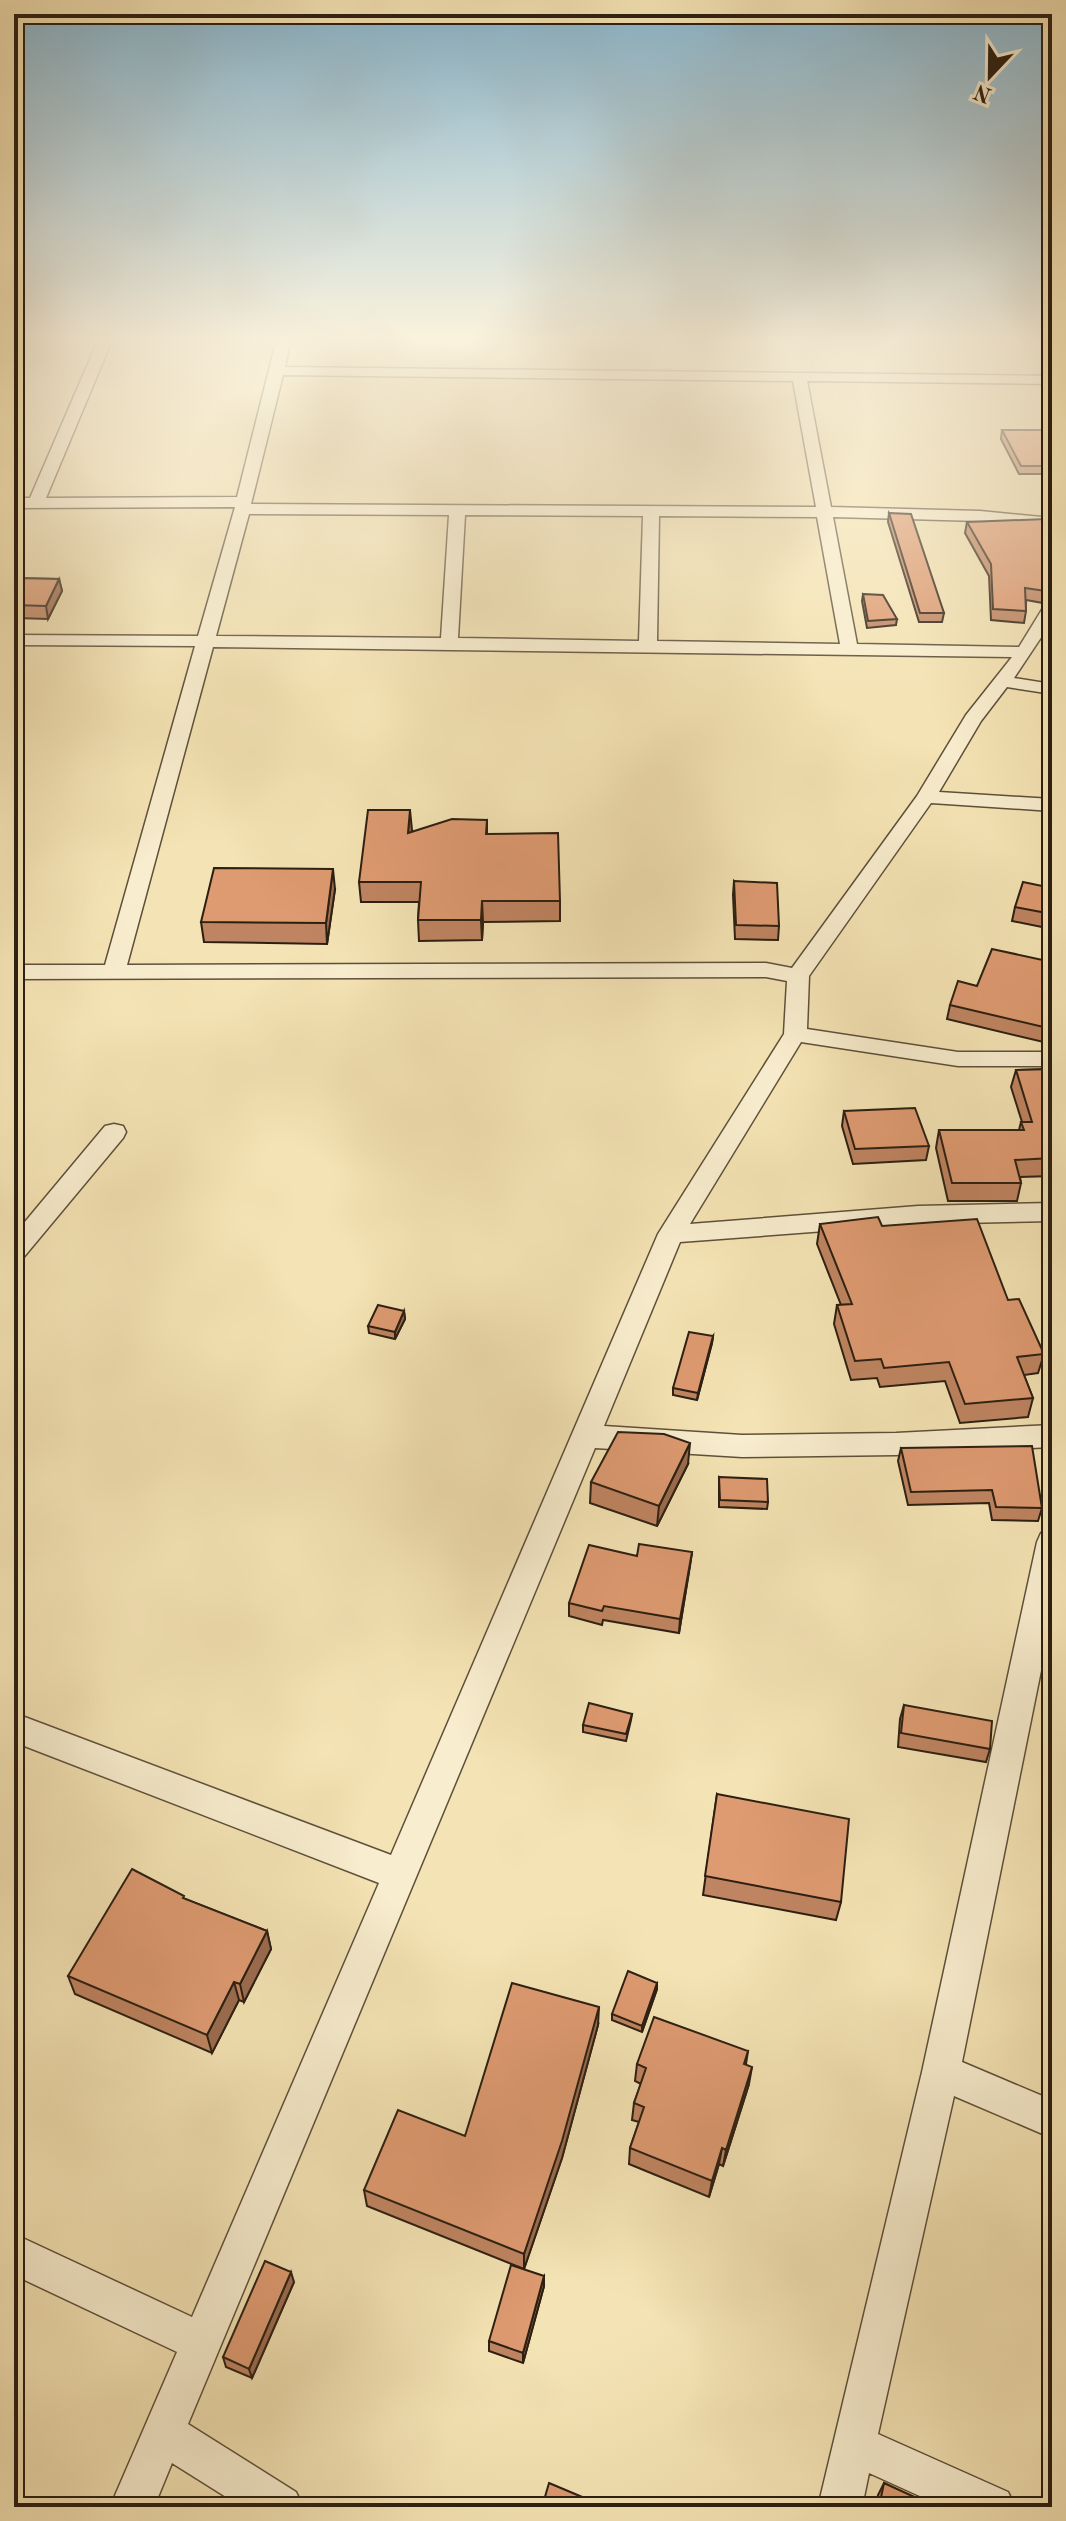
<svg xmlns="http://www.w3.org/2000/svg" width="1066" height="2521" viewBox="0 0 1066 2521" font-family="'Old Standard TT',serif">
	<rect width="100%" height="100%" fill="#f4e3b4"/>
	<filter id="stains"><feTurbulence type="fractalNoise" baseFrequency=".0025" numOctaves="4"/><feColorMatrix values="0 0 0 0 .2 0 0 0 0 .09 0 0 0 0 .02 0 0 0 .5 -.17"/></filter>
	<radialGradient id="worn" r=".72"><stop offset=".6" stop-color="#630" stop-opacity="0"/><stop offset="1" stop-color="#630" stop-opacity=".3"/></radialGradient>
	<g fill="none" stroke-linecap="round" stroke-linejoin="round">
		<defs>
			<path id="minor" d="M99,338h14l-67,160 191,-1 40,-159h14l-6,29 767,9v8l-245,-3 24,126 149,4 72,7v10l-72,-7 -147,-4 24,127 162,3 27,-44 6,-1v19l-38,57 38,6v10l-45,-7 -26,34 -42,71 113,7v12l-121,-8 -122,173 -2,53 151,23h94v14h-94l-157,-24 -111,182 228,-18 134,-3v18l-134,3 -238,18 -76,184 138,9 154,-2 156,-8v22l-156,8 -154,2 -147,-9 -407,976 108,68 7,15h-61l-70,-44 -18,44h-44l67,-155 -163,-77v-41l178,83 187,-434 -365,-141v-29l377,142 267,-621 126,-200 3,-53 -21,-4 -752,2v-14h91l90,-319 -181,-1v-10l184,1 37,-129 -221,1v-10h16zM283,375l510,6 23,126 -565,-3zM249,514l200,1 -8,123 -225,-2zM465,515l178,1 -4,125 -181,-3zM659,516l158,1 23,127 -183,-3zM213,647l799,10 -46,58 -49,81 -125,172 -26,-5 -639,2z
				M114,1124l9,2 3,6 -3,6 -100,120 -9,3v-26l91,-109z
				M1052,1530v86l-90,446 90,38v38l-98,-42 -76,338 130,58 7,15h-71l-75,-34 -7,34h-44l104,-435 115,-530 4,-9z"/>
		</defs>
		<use href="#minor" stroke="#5e503a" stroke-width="3"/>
		<use href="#minor" fill="#f8edce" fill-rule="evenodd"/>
	</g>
	<path fill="#bf8461" stroke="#2c1f12" stroke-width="2" d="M1002,430h50v76l-10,-32h-23l-18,-35z
		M889,513l55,100 -2,9h-23l-31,-100z
		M967,522l85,5v37h-1l-1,16 -7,23 -17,-3v11l-2,12 -33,-3 -2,-44 -24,-43z
		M14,578l45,1 3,12 -14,28 -32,-1 -2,-5z
		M863,594l34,25 -1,6 -29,3 -5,-27z
		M487,820v14l73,67v20l-77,1 -1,18 -63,1 -1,-21 1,-18h-58l-2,-20 52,-50z
		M734,881l45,45 -1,14 -43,-1 -2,-44z
		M1052,888v41l-40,-8 3,-14z
		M335,889l-8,55 -123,-2 -3,-20z
		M1040,960l12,2v82l-105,-25 3,-14 27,-19z
		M1052,1069v107l-32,1 1,6 -4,18h-69l-12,-53 3,-18h80l2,-8h1l-11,-35 5,-17z
		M844,1111l85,35 -3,14 -73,4 -11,-38z
		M820,1224l62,2 126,74 36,54 -6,19 -14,2 9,23 -5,19 -68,6 -15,-42 -65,6 -3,-9 -26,2 -17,-56 3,-19h4l-24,-61z
		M404,1311l1,8 -10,20 -26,-6 -1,-7z
		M713,1336l-1,7 -15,57 -24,-5v-7z
		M901,1448l141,60 -4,13 -46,-1 -3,-17 -81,2 -10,-44z
		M688,1464l-31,62 -67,-23 1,-21z
		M719,1477l49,25 -1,7 -48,-2z
		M692,1552l-13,81 -76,-13 -1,5 -33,-9v-13l68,-47z
		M904,1705l86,44 -4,13 -88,-15 2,-28z
		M632,1714l-1,6 -5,21 -43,-9v-7z
		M717,1794l124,108 -5,18 -133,-25z
		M185,1899l82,32 4,18 -27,53 -5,-2 -27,53 -137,-59 -7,-18z
		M657,1983v6l-15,43 -30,-12v-6z
		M598,2025l-36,133 -38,111 -157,-63 -3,-16 101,-54z
		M748,2051l-2,13 3,20 -26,82 -4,-2 -10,33 -80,-33 1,-16 9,-26 -7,-2 2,-17 7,-19 -6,-3 2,-17z
		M544,2276v10l-21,77 -34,-12v-10z
		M294,2282l-42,96 -26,-11 -3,-10z
		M884,2483l47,24h-56l3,-12z"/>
	<path fill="#9b6c4f" stroke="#2c1f12" stroke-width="2" d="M1052,570l-2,10 -7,23 2,-12z
		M59,579l3,12 -14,28 -2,-13z
		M410,810l2,20 -3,23 -1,-20z
		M333,869l2,20 -8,55 -1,-21z
		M482,901l1,21 -1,18 -1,-20z
		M404,1311l1,8 -10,20v-7z
		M713,1336l-1,7 -15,57 1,-7z
		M690,1443l-2,21 -31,62 2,-20z
		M692,1552l-2,14 -11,67 1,-14z
		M267,1931l4,18 -27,53 -4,-18z
		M234,1982l5,18 -27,53 -5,-18z
		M657,1983v6l-15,43v-6z
		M599,2007l-1,18 -36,133 -38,111v-15z
		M752,2067l-3,17 -26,82 3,-16z
		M722,2148l-3,16 -10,33 3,-16z
		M291,2272l3,10 -42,96 -3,-9z
		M544,2276v10l-21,77v-10z"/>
	<path fill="#de9a71" stroke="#2c1f12" stroke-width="2" d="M1002,430h50v63l-9,-27h-22z
		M889,513l22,1 33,99h-24z
		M1047,519l5,8v25l-7,1 7,14v3l-7,21 -20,-3 1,23 -33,-2 -2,-45 -24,-42z
		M14,578l45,1 -13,27 -32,-1 2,-5h-2z
		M863,594l20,1 14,24 -29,2z
		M368,810h42l-2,23 44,-14 35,1 -1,14 72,-1 2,68h-78l-1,19h-63l3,-38h-62z
		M214,868l119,1 -7,54 -125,-1z
		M734,881l43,2 2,43 -43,-1z
		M1023,882l29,6v26l-37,-7z
		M992,949l60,13v67l-102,-24 8,-24 19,5z
		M1052,1069v89l-37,2 6,23h-69l-13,-53h85l-3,-8h11l-16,-52z
		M915,1108l14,38 -74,3 -11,-38z
		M878,1217l4,9 95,-7 31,81 11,-1 25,55 -27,3 16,41 -68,6 -16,-42 -65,6 -3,-9 -26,2 -18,-56 15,-1 -32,-80z
		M378,1305l26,6 -9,21 -27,-6z
		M689,1332l24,4 -15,57 -25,-5z
		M618,1432l46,2 26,9 -31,63 -68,-24z
		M1032,1446l10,62 -46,-1 -4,-17 -81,2 -10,-44z
		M719,1477l48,2 1,23 -48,-2z
		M639,1544l53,8 -12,67 -76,-13 -2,5 -33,-8 20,-58 48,11z
		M589,1703l43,11 -6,20 -43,-9z
		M904,1705l88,16 -2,28 -89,-16z
		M717,1794l132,25 -8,83 -136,-26z
		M132,1869l52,27 -1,2 84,33 -27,53 -6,-2 -27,53 -139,-59z
		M628,1971l29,12 -15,43 -30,-12z
		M512,1983l87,24 -37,134 -38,113 -160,-64 34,-80 67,26z
		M654,2017l94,34 -4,13 8,3 -26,83 -4,-2 -10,33 -82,-33 14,-41 -10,-4 12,-35 -9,-4z
		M265,2261l26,11 -42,97 -26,-12z
		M511,2265l33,11 -21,77 -34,-12z
		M549,2483l57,24h-64z
		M884,2483l48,22 -1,2h-52z"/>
	<linearGradient id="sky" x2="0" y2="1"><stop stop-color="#89b8d1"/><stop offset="0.49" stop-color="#faf2dd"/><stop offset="1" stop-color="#faf2dd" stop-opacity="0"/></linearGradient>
	<rect width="1066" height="691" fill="url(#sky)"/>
	<rect width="1066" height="2521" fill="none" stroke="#f4e3b4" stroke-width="48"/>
	<rect x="16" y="16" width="1034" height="2489" fill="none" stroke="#2c1f12" stroke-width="4"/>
	<rect x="24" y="24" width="1018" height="2473" fill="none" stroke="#2c1f12" stroke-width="2"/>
	<g transform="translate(990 76) rotate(202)" stroke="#f8edce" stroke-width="6" paint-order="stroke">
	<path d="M0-6L14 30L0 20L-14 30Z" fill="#2c1f12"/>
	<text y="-12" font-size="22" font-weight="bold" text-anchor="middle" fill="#2c1f12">N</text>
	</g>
	<rect width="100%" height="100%" filter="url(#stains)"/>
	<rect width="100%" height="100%" fill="url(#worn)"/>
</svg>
